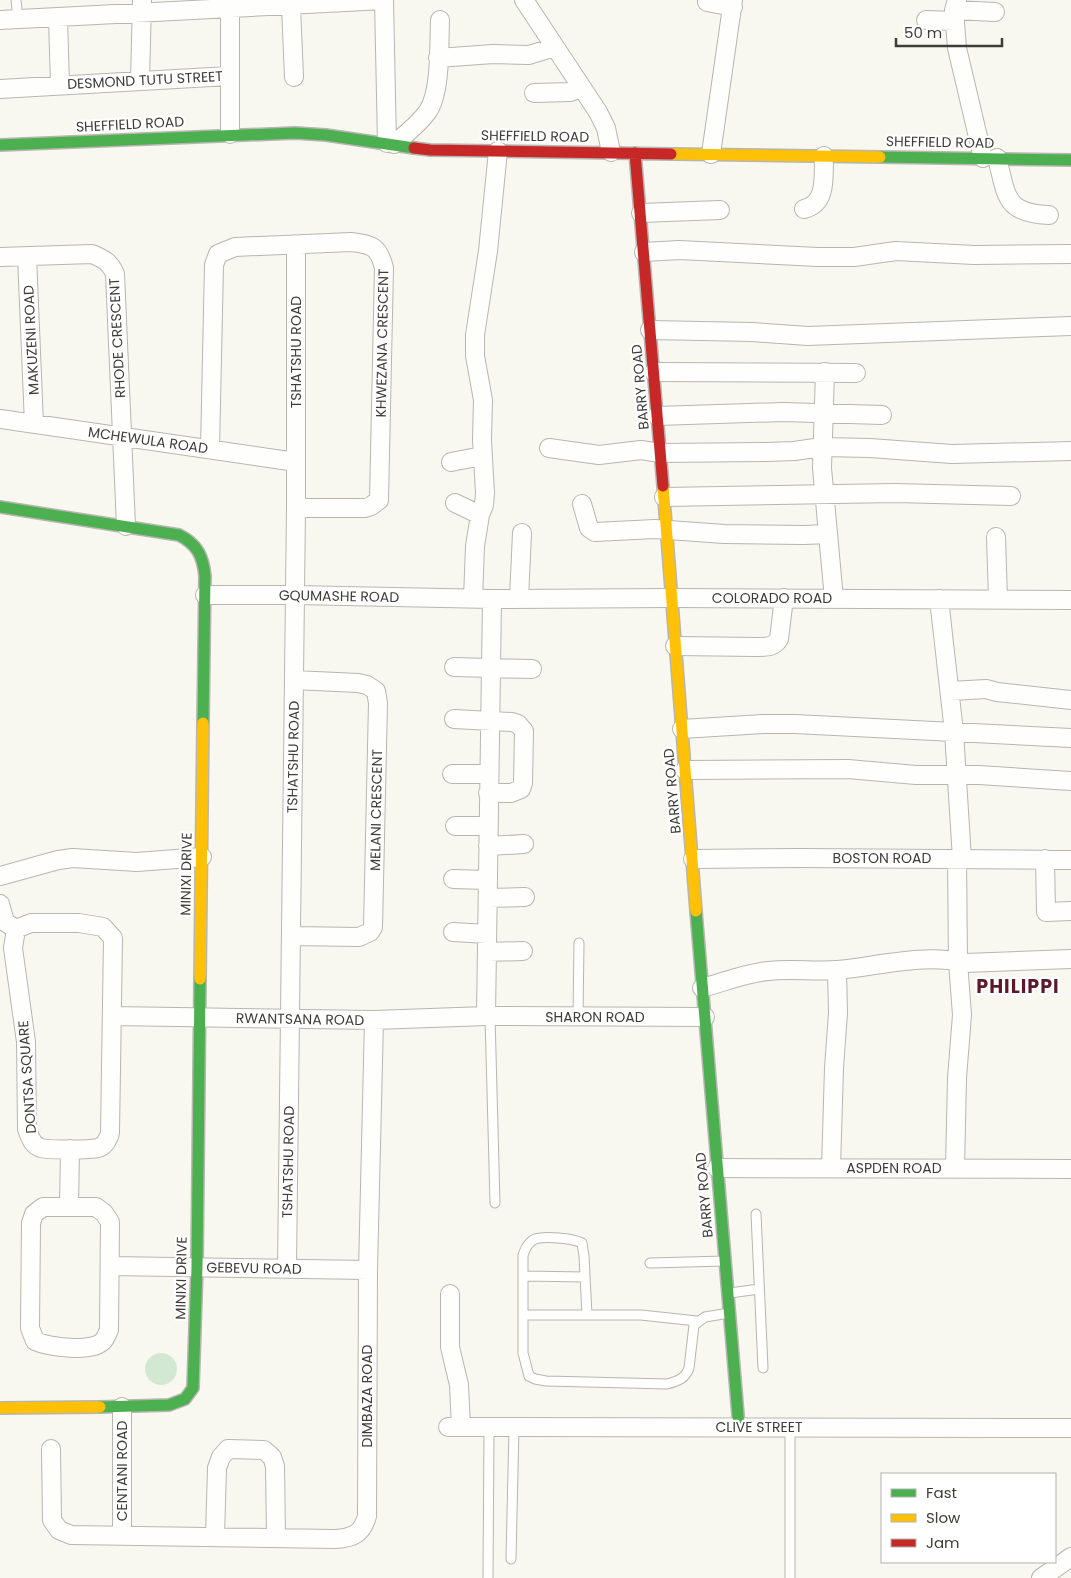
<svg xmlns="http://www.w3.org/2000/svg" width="1071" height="1578" viewBox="0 0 1071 1578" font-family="Poppins,sans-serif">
	<rect width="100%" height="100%" fill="#f8f7f0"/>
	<path fill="#d3e8d3" d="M145 1369a16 16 0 1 1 32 0a16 16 0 1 1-32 0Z"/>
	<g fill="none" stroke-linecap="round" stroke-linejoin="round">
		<defs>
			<path id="lane" d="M16,0l2,20
				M490,1016l5,187
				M578,1017l1,-74
				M756,1214l7,154
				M650,1263l75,-2
				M523,1276l62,1
				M730,1293l29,-4
				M523,1315h118l56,6
				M587,1315l-3,-59 -2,-13c-10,-5 -37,-7 -47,-4 -7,3 -10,10 -12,16v98l6,23 6,3 11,2 121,3c11,-3 18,-5 22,-16l5,-43 11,-8 24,-4
				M511,1559l3,-132
				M488,1578l1,-151
				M790,1578v-151"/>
			<path id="street" d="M384,0l3,143
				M524,0l74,112 8,16 5,24
				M707,0v2l26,5
				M957,0l-3,10 3,38 26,110
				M291,6l3,71
				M954,10l41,2
				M58,18l2,67
				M0,20l384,-20
				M926,20l29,1
				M438,58l55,-4 36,1 26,-8
				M140,81l2,-81
				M0,89l229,-13
				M534,93l36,-1 11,-4
				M230,134v-134
				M394,144c12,-10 25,-20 34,-33 13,-19 11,-67 12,-91
				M711,154l22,-154
				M997,158c10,38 7,55 52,57
				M804,209c24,-6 19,-33 20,-53
				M641,213l79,-3
				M644,252l35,-2 139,7h36l42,-6 78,4 97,-1
				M27,256l7,168
				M0,257l92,-3c12,5 18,8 23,20l11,252
				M650,330l102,2 56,4 263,-10
				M654,372l202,1
				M825,372l-3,96 12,131
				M657,416l126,-4 99,3
				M0,419l296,43
				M549,448l50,7 42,-5 19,3 106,-1 28,-1 28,-4 48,1 82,6 119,-3
				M210,449l4,-184 4,-11 17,-7 116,-5c21,2 28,5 33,26l-5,232 -8,6 -6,2h-69
				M451,462l31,-6
				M664,497l231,-4 116,3
				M455,503l25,12
				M582,504l7,24 6,4 60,-3 69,5 80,1 24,-1
				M996,537l2,62
				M205,595h90l197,4 179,-1 400,2
				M473,599l2,-53 5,-31 4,-10 1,-12 -3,-53 1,-40 -8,-44v-21l13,-84 10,-100
				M519,599l3,-66
				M939,599l15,133 8,127
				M675,646l83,1c9,0 16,0 21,-8l5,-41
				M454,667l78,2
				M951,691l35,-2 11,3 74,8
				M454,719l58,3 6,2 6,7 -1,52 -2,6 -10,4h-23
				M682,729l81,-5h32l276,14
				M685,770l163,-1 68,6h63l92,6
				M452,774h37
				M455,826h33
				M488,846l36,-2
				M693,859l108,-1 270,2
				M1045,859l1,53 25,-1
				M0,876l58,-16 15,-2 64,4 65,-5
				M453,879l35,1
				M488,898l37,-1
				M0,904l5,18 11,7
				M31,923h48l24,4 10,11 -3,195c-2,7 -5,13 -12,15 -8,2 -50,2 -57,0 -9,-3 -11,-11 -14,-19l-1,-87 -13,-94 3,-19z
				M453,932l34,2
				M291,936l68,1 11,-5 3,-5 5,-224 -2,-12 -9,-6 -9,-2 -64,-3
				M487,952l36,-1
				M702,988c22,-6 44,-15 66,-17 23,-3 46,1 69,-1 42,-4 86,-17 128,-7l106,-4
				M113,1016l261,4 112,-4 219,1
				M486,1016l6,-417
				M717,1168l354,1
				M831,1168l3,-100 4,-55 -1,-43
				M955,1168l2,-90 5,-63 -4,-53 -1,-104
				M43,1207h53l8,6 6,9 -1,108c-2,4 -3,8 -6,11 -11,12 -54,6 -68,0l-5,-13 1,-105 3,-9z
				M69,1207l1,-58
				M110,1266l258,4
				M287,1268l9,-760v-263
				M450,1294v53l9,38 2,42
				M448,1427l623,1
				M51,1449l1,71 7,10 12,5 264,4c18,-1 27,-5 32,-23l1,-246 6,-250
				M122,1536v-129
				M215,1536l2,-68 4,-11 7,-8 36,1 8,7 3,9 1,71
				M1041,1578l30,-21"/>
			<path id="fast" d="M0,145l295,-12 31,2 88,13
				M880,157l191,3
				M0,507l179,28c18,9 24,21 26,41l-2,147
				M696,911l43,516
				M100,1407l69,-2 16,-6 8,-11 4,-121 3,-288"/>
			<path id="slow" d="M671,154l209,3
				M663,486l33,425
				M200,979l3,-256
				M0,1408l100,-1"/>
			<path id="jam" d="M414,148l16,2 241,4
				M635,153l28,333"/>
		</defs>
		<use href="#lane" stroke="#b7b6b1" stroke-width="11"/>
		<use href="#street" stroke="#b7b6b1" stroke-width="20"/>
		<use href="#fast" stroke="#b7b6b1" stroke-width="14"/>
		<use href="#slow" stroke="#b7b6b1" stroke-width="14"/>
		<use href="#jam" stroke="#b7b6b1" stroke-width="14"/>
		<use href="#lane" stroke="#fefefd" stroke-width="9"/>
		<use href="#street" stroke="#fefefd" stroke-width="18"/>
		<use href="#fast" stroke="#4caf50" stroke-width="11"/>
		<use href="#slow" stroke="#ffc107" stroke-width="11"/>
		<use href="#jam" stroke="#c62828" stroke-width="11"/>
	</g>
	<g text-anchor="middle" stroke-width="4.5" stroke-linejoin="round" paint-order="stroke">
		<g font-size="14" fill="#3e3d38" stroke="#fff">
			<text transform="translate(145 80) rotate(-3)" y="5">DESMOND TUTU STREET</text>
			<text transform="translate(130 124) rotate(-3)" y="5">SHEFFIELD ROAD</text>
			<text transform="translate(535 136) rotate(1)" y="5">SHEFFIELD ROAD</text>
			<text transform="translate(940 142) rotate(1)" y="5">SHEFFIELD ROAD</text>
			<text transform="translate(117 338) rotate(-93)" y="5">RHODE CRESCENT</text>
			<text transform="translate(31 340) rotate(-93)" y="5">MAKUZENI ROAD</text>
			<text transform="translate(382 343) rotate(-89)" y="5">KHWEZANA CRESCENT</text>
			<text transform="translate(296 352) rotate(-90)" y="5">TSHATSHU ROAD</text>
			<text transform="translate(640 387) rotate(-95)" y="5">BARRY ROAD</text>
			<text transform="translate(148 440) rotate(8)" y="5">MCHEWULA ROAD</text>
			<text transform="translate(339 596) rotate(1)" y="5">GQUMASHE ROAD</text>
			<text x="772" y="603">COLORADO ROAD</text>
			<text transform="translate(293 757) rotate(-89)" y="5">TSHATSHU ROAD</text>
			<text transform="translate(672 791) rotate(-95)" y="5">BARRY ROAD</text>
			<text transform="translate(376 810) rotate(-89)" y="5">MELANI CRESCENT</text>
			<text x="882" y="863">BOSTON ROAD</text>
			<text transform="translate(186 874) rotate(-89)" y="5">MINIXI DRIVE</text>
			<text x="595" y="1022">SHARON ROAD</text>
			<text transform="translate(300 1019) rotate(1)" y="5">RWANTSANA ROAD</text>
			<text transform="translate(27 1077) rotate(-94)" y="5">DONTSA SQUARE</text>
			<text transform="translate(288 1162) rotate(-89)" y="5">TSHATSHU ROAD</text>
			<text x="894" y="1173">ASPDEN ROAD</text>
			<text transform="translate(704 1195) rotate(-95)" y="5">BARRY ROAD</text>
			<text transform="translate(254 1268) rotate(1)" y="5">GEBEVU ROAD</text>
			<text transform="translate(181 1278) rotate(-89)" y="5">MINIXI DRIVE</text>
			<text transform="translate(367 1396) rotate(-90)" y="5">DIMBAZA ROAD</text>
			<text x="759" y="1432">CLIVE STREET</text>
			<text transform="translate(122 1471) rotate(-90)" y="5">CENTANI ROAD</text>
		</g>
		<g font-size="19" font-weight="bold" letter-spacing="1" fill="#5c182c" stroke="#fff">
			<text x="1018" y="993">PHILIPPI</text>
		</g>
	</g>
	<rect x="881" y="1473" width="175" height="90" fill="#ffffff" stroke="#b2b1af"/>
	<rect x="891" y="1489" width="25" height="8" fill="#4caf50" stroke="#b2b1af"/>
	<text x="926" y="1498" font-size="15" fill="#3e3d38">Fast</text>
	<rect x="891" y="1514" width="25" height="8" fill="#ffc107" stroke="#b2b1af"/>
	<text x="926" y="1523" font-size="15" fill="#3e3d38">Slow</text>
	<rect x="891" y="1539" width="25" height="8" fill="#c62828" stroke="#b2b1af"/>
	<text x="926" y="1548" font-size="15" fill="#3e3d38">Jam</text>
	<path d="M896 38v8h106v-8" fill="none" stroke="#3e3d38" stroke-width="2.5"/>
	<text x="904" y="38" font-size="15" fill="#3e3d38" stroke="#ffffff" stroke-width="4" paint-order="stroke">50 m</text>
</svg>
